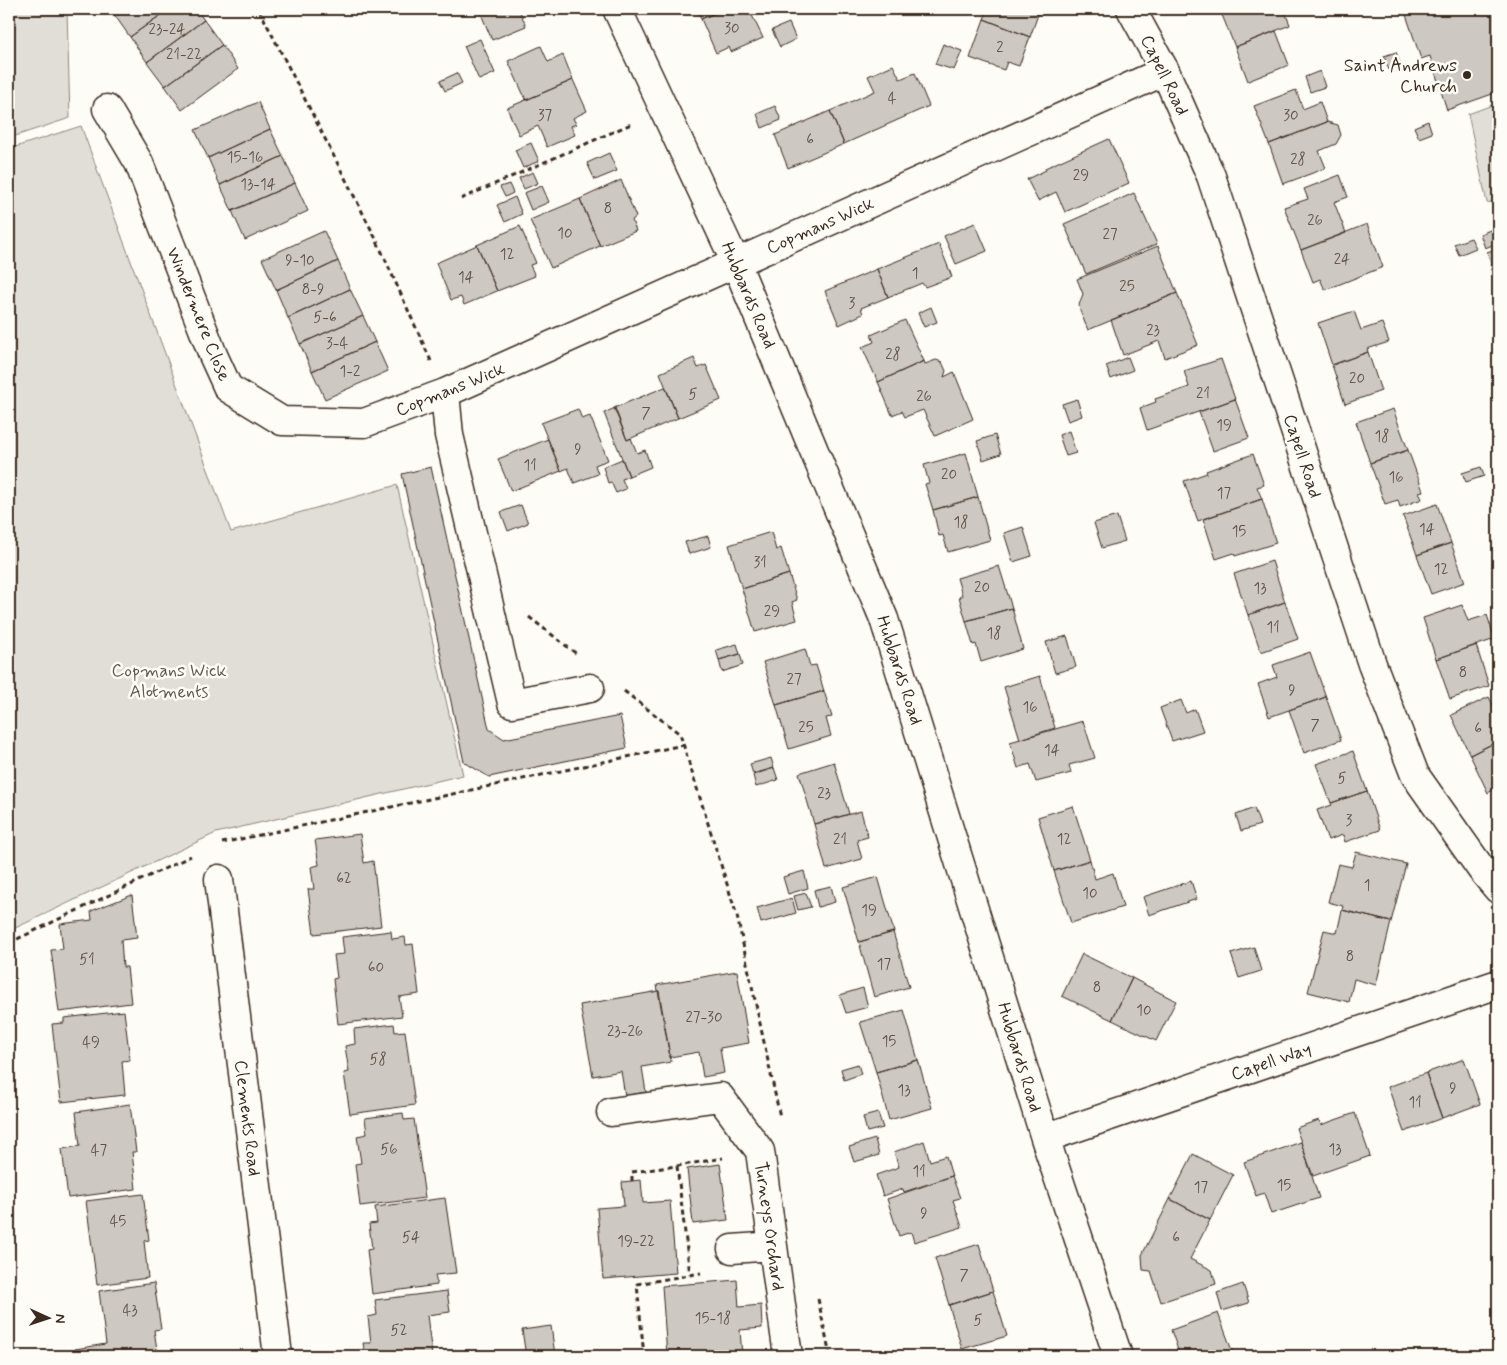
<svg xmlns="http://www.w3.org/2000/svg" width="1507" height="1365" viewBox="0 0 1507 1365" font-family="Mynerve,sans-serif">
	<rect width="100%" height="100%" fill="#fdfcf7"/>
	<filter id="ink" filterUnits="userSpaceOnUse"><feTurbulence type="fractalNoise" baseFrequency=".02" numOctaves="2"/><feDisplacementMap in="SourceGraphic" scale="10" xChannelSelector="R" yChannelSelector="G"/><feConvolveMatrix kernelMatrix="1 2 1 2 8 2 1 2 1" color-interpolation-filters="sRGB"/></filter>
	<g filter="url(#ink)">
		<path fill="#e1ded7" stroke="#8e847a" d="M9,9h58l3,109 -61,20z
			M1498,103v97l-11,3 -19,-89z
			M81,126l150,406 166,-47 66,290 -247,58 -207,98v-782z"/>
		<path fill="#cdc8c2" stroke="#3b2a1e" d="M118,9h51l-39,28 -17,-24z
			M169,9h27l8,11 -57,42 -17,-25z
			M479,9h40l7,17 -34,14z
			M697,9h27l-23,10z
			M725,9h24l14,29 -32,14 -2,-5 -13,6 -15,-34z
			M988,9h52l-10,28 -46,-18z
			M1224,9h60l6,16 -55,22 -15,-37z
			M1404,9h94v83l-51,18 -17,-54 -9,3z
			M984,19l46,18 -11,29 -12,-4 -3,8 -34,-12z
			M204,20l18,25 -57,41 -18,-24z
			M789,23l7,16 -16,8 -8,-17z
			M1276,31l13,34 -41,16 -13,-34z
			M480,39l15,34 -16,7 -15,-34z
			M943,44l19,7 -8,19 -19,-6z
			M222,45l16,24 -56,41 -17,-24z
			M541,46l7,16 15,-7 10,25 -47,20 -18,-39z
			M1396,52l5,14 -12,4 -5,-14z
			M893,65l7,14 15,-6 14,33 -85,38 -14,-33 45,-20 -7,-15z
			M1320,71l5,16 -15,5 -5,-15z
			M457,73l5,10 -17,8 -5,-10z
			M573,80l14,31 -14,7 3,6 -5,2 4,9 -28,12 -9,-21 -19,9 -12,-27z
			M1296,90l7,19 17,-7 7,20 -58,22 -15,-38z
			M258,102l12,27 -62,29 -13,-28z
			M775,106l6,14 -19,8 -5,-14z
			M830,111l14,33 -56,24 -13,-33z
			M1428,121l4,12 -13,5 -5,-11z
			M1327,122l11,3 3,10 -5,9 -17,7 7,17 -43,16 -14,-40z
			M270,129l13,27 -63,29 -12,-27z
			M1109,139l20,44 -64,29 -9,-20 -18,9 -11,-22 19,-9 -1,-2z
			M531,143l8,18 -16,7 -8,-18z
			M609,153l8,18 -22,9 -8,-17z
			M283,156l12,27 -63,28 -12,-26z
			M533,172l5,11 -14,6 -5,-11z
			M1340,175l8,22 -14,5 12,31 -45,17 -17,-43 24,-8 -4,-10z
			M621,180l15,37 -4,3 4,11 -36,15 -20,-47z
			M295,183l13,28 -63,29 -13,-29z
			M509,184l4,9 -8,4 -5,-10z
			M542,186l7,16 -18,8 -7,-17z
			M1134,193l23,51 -71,30 -22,-50z
			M515,197l7,17 -17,8 -8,-17z
			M580,199l20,47 -49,22 -21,-48z
			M975,223l12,28 -31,13 -12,-28z
			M1367,224l16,43 -58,23 -5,-11 -7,3 -12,-32z
			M520,226l16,37 -6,2 5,11 -38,15 -20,-46z
			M1498,227v16l-13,5 -5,-14z
			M324,231l14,30 -62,29 -14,-31z
			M1471,238l5,10 -17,7 -5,-11z
			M939,244l13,33 -27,10 -3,-4 -34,14 -11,-28z
			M477,245l20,46 -33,14 -3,-8 -10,3 -15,-37z
			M1158,246l19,47 -89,37 -8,-19 -1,-6 4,-11 -6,-15z
			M1498,248v19l-5,1 -6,-16z
			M338,261l12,28 -62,29 -12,-28z
			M877,269l11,28 -27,11 2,6 -24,11 -14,-34z
			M350,289l13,27 -63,28 -12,-26z
			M1177,293l21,52 -33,13 -6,-17 -36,14 -12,-35z
			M931,307l6,15 -13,5 -6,-14z
			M1354,311l7,19 21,-7 7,19 -22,7 1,3 -36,13 -14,-42z
			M363,316l12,26 -63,29 -12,-27z
			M905,320l19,41 -46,21 -16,-35 12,-5 -3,-7z
			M375,342l13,29 -63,28 -13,-28z
			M1368,352l13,39 -36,13 -13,-39z
			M1128,357l5,13 -22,9 -5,-13z
			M694,358l4,10 8,-3 15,35 -43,18 -18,-45z
			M1221,359l14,40 -88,31 -7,-22 16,-6 -1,-3 34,-12 -5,-16z
			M936,360l6,2 4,9 -2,6 10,-5 19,47 -38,17 -12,-26 -18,7 -3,-6 -10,4 -14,-33 46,-21 1,3z
			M665,387l13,31 -51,22 -13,-32z
			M1077,399l5,17 -14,5 -6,-17z
			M1235,399l14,39 -36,13 -14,-39z
			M615,408l12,32 4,-2 6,15 8,-3 6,17 -22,9 -25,-63z
			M578,409l4,10 8,-3 18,44 -13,5 3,9 -24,9 -6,-15 -7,3 -20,-48z
			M1393,409l15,41 -38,13 -14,-41z
			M1069,431l7,22 -10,3 -7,-21z
			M995,435l6,19 -18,6 -6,-19z
			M548,439l13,32 -50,20 -13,-32z
			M1408,450l15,41 -4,1 3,7 -22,8 -2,-7 -13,4 -15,-41z
			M966,453l12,44 -45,13 -8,-26 4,-1 -5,-18z
			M1253,454l11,31 -7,2 5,12 -64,22 -14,-40 23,-8 -1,-2z
			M622,459l7,17 -7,3 4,10 -10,4 -5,-11 -3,1 -5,-16z
			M431,467l58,262 15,10 116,-23 7,32 -138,29 -25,-15 -62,-288z
			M1481,467l3,9 -18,6 -4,-9z
			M978,497l12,43 -42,12 -5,-17 -4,1 -6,-26z
			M1262,499l14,44 -41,13 -1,-3 -18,6 -13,-40z
			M1437,504l14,39 -34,12 -14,-39z
			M521,505l7,18 -20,8 -7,-19z
			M1117,516l8,25 -23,7 -8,-25z
			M1023,527l9,29 -19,6 -9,-29z
			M771,532l5,18 5,-2 8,26 -47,15 -13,-44z
			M708,536l3,11 -22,7 -4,-12z
			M1451,543l14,39 -34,12 -14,-39z
			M1272,561l13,41 -37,13 -14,-41z
			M999,566l13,42 -46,13 -7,-24 3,-2 -5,-17z
			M789,574l8,26 -5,2 5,18 -42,12 -13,-43z
			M1285,602l13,37 -37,13 -13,-37z
			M1462,605l6,16 19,-6 8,24 -59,20 -13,-41z
			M1012,608l11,41 -42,13 -5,-18 -3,1 -7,-24z
			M1067,636l9,31 -21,6 -9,-31z
			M737,644l3,10 -21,6 -3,-10z
			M1476,645l13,41 -39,13 -14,-40z
			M805,649l5,17 6,-1 8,26 -48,14 -13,-43z
			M1310,652l16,45 -57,20 -11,-33 19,-7 -4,-12z
			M740,654l3,11 -21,7 -3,-12z
			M1040,676l15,52 -35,11 -16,-52z
			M824,691l8,26 -6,1 5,18 -42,13 -13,-44z
			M1326,697l15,43 -37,13 -15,-43z
			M1489,697l9,18v26l-28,14 -19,-40z
			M1181,700l5,13 9,-4 8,22 -31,10 -12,-33z
			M1083,721l12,37 -26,7 2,8 -35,9 -6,-18 -12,4 -8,-26z
			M1498,741v55l-3,-7 -7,4 -18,-38z
			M1353,751l14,40 -36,12 -15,-39z
			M771,758l3,10 -21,6 -3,-10z
			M834,762l15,52 -35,10 -15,-51z
			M774,768l4,12 -22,7 -3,-12z
			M1367,791l13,39 -35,12 -2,-7 -15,5 -11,-30 15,-5 -1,-2z
			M1073,806l17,54 -36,11 -16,-54z
			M1254,808l6,17 -19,6 -5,-16z
			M861,811l7,26 -11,3 5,19 -36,10 -12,-45z
			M360,834l4,29 9,-2 8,65 -67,8 -6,-45h6l-3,-22 8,-2 -4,-25z
			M1356,852l50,12 -15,58 -49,-12 1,-4 -15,-4 10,-38 14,3z
			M1090,860l5,19 18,-6 10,34 -52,16 -17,-52z
			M804,871l4,17 -20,6 -5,-17z
			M878,877l16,55 -35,10 -16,-55z
			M1191,881l6,18 -48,16 -6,-18z
			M831,886l4,16 -17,5 -4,-17z
			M806,893l5,14 -13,3 -4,-14z
			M132,895l5,43 -16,2 2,27h4l4,36 -72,9 -8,-62 12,-1 -3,-25 32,-4 -1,-9z
			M792,898l4,15 -35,10 -4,-15z
			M1342,910l49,12 -15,63 -22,-6 -5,23 -41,-10 16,-62 13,3z
			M391,931l1,8 13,-2 1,8 7,-1 6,50 -20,3 3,19 -64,8 -5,-45 4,-1 -3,-23 10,-1 -2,-17z
			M893,932l16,55 -35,10 -15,-55z
			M1254,947l7,24 -22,7 -8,-24z
			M1082,954l50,24 -20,42 -50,-24z
			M737,971l12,72 -29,5 4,25 -21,4 -4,-25 -29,5 -13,-72z
			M1132,978l44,23 -20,40 -44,-21z
			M863,988l5,19 -22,6 -6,-18z
			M659,991l12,71 -29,5 4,25 -21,4 -4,-25 -28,5 -13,-71z
			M904,1010l14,50 -42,12 -16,-50z
			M124,1011l6,49 -8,1 3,34 -64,7 -9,-78 12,-1v-5z
			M394,1024l1,8 10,-1 10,74 -65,9 -6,-41 5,-1 -4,-26 10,-2 -1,-15z
			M1464,1059l16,45 -38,14 -16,-45z
			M918,1060l14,48 -43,12 -13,-48z
			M858,1064l3,10 -17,6 -3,-11z
			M1426,1073l16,45 -38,14 -16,-45z
			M130,1104l6,48h-4l4,37 -68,9 -6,-49 18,-3 -4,-34z
			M403,1113l1,7 10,-1 11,79 -65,8 -5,-42 6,-1 -4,-27 10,-2 -2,-16z
			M878,1113l5,15 -16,4 -4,-15z
			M1355,1113l15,43 -57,20 -17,-48 23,-8 2,5z
			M875,1139l4,16 -25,7 -5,-15z
			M924,1141l6,20 16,-5 6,20 -48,16 -1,-3 -20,7 -7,-21 23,-8 -5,-15z
			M1301,1142l18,56 -48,16 -7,-21 -8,3 -12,-34z
			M1193,1154l40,21 -23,45 -40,-21z
			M720,1164l8,56 -35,4 -6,-55z
			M952,1176l8,22 -7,2 9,27 -48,15 -3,-10 -12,4 -12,-37z
			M641,1180l2,23 27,-2 6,72 -73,6 -6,-71 27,-2 -2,-24z
			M143,1194l6,46 -5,1 4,37 -51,7 -11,-84z
			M445,1198l11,75 -21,2 2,10 -65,9 -5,-44 5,-1 -3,-25 8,-1 -2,-16z
			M1170,1199l40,21 -20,39 22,11 4,14 -55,18 -10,-31 -8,-1 -1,-15z
			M979,1244l14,47 -44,14 -14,-47z
			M737,1280l2,27 22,-2 1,23 -22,2 2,26h-75l-5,-70z
			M154,1283l7,46 -7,1 4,26h-82l-1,-7 31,-5 -7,-53z
			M1243,1284l6,19 -27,8 -5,-18z
			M447,1291l3,21 -23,3 5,41h-67l-2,-13h8l-3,-26 9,-2 -2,-15z
			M993,1291l14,45 -45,13 -13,-44z
			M1218,1313l16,43h-54l-9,-26z
			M551,1326l4,29 -29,1 -4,-26z"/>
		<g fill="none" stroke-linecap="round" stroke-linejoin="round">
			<defs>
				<path id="minor" d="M617,9l119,254 148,356 161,519 73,218
					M1131,9l34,62 46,105 161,488 43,111 67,95 16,19
					M107,109l32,54 74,192 15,33 54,33 82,2 81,-30 720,-322
					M445,393l4,42 63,268 78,-15
					M219,879l59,477
					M611,1112l109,-15 40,54 28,205
					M1045,1138l453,-154
					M732,1249l41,-3"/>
			</defs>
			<use href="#minor" stroke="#3b2a1e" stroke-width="31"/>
			<path stroke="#3b2a1e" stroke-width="3" stroke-dasharray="5 4" stroke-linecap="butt" d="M259,9l117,230 55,122
				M461,199l170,-75
				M529,617l49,38
				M624,691l56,43 57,182 43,201
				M222,843l461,-98
				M9,943l182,-87
				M677,1166l13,109
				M632,1181v-9l45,-6 46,-8
				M818,1299l12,57
				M644,1356l-7,-72 64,-11"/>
			<use href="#minor" stroke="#fdfcf7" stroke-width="28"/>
		</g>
	</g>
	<circle fill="#3b2a1e" stroke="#fdfcf7" stroke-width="2" cx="1467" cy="75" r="5"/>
	<g text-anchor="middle" stroke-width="5" stroke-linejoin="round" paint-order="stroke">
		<g font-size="15" fill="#605247">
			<text x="732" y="33">30</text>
			<text x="167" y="34">23-24</text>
			<text x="1000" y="52">2</text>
			<text x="184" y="59">21-22</text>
			<text x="892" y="103">4</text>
			<text x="545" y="120">37</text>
			<text x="1291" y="120">30</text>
			<text x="810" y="144">6</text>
			<text x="245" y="162">15-16</text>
			<text x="1298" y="164">28</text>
			<text x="1081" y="180">29</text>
			<text x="258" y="189">13-14</text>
			<text x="608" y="213">8</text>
			<text x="1315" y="225">26</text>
			<text x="565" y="238">10</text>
			<text x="1110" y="239">27</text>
			<text x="507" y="259">12</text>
			<text x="1342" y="264">24</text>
			<text x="300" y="265">9-10</text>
			<text x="915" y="278">1</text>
			<text x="466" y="282">14</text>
			<text x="1127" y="291">25</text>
			<text x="313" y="294">8-9</text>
			<text x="852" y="308">3</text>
			<text x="325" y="322">5-6</text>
			<text x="1153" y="335">23</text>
			<text x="337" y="348">3-4</text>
			<text x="893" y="359">28</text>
			<text x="350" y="376">1-2</text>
			<text x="1357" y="383">20</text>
			<text x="1203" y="398">21</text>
			<text x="693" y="399">5</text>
			<text x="924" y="401">26</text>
			<text x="646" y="418">7</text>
			<text x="1224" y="430">19</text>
			<text x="1382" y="441">18</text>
			<text x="578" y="454">9</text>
			<text x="530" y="470">11</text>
			<text x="949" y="479">20</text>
			<text x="1396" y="482">16</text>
			<text x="1224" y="498">17</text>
			<text x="961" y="527">18</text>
			<text x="1427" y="534">14</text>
			<text x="1239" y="536">15</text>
			<text x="760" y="567">31</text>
			<text x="1441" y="574">12</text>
			<text x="982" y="592">20</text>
			<text x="1260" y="593">13</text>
			<text x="772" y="616">29</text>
			<text x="1273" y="632">11</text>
			<text x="994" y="638">18</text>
			<text x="1463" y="677">8</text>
			<text x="794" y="684">27</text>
			<text x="1292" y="695">9</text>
			<text x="1030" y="712">16</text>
			<text x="1315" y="730">7</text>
			<text x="806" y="732">25</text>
			<text x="1478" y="733">6</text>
			<text x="1052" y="755">14</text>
			<text x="1342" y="783">5</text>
			<text x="824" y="798">23</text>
			<text x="1349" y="825">3</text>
			<text x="840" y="844">21</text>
			<text x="1064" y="844">12</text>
			<text x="344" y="883">62</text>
			<text x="1367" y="890">1</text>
			<text x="1090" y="898">10</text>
			<text x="869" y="915">19</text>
			<text x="1350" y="961">8</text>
			<text x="87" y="964">51</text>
			<text x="884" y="969">17</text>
			<text x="376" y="972">60</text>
			<text x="1097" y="992">8</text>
			<text x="1144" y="1015">10</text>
			<text x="704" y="1022">27-30</text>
			<text x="625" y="1036">23-26</text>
			<text x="889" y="1046">15</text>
			<text x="91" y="1047">49</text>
			<text x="378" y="1064">58</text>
			<text x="1453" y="1093">9</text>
			<text x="904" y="1095">13</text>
			<text x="1415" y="1107">11</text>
			<text x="389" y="1154">56</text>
			<text x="1335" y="1154">13</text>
			<text x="99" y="1155">47</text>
			<text x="919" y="1176">11</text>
			<text x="1284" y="1190">15</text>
			<text x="1201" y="1192">17</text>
			<text x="924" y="1218">9</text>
			<text x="118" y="1226">45</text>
			<text x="411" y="1242">54</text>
			<text x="1176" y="1242">6</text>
			<text x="636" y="1246">19-22</text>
			<text x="964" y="1280">7</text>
			<text x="130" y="1315">43</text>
			<text x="713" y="1323">15-18</text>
			<text x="978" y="1325">5</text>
			<text x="399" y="1335">52</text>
		</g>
		<g font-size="18" fill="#3b2a1e" stroke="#fdfcf7" text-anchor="end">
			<text x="1457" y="71">Saint Andrews<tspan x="1457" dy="21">Church</tspan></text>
		</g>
		<g font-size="18" fill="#3b2a1e" stroke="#fdfcf7">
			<text transform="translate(1165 75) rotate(64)" y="6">Capell Road</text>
			<text transform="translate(820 225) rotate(-24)" y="6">Copmans Wick</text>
			<text transform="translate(749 295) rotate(67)" y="6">Hubbards Road</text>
			<text transform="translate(199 314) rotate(68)" y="6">Windermere Close</text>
			<text transform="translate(450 389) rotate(-22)" y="6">Copmans Wick</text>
			<text transform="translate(1303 456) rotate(72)" y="6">Capell Road</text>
			<text transform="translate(900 670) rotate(72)" y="6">Hubbards Road</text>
			<text transform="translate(1020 1057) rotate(73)" y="6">Hubbards Road</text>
			<text transform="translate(1271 1061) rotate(-19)" y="6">Capell Way</text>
			<text transform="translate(248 1118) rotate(83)" y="6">Clements Road</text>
			<text transform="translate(770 1226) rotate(82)" y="6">Turneys Orchard</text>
		</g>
		<g font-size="18" fill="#64574c" stroke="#fdfcf7">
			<text x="169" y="676">Copmans Wick<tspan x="169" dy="21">Alotments</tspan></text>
		</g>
	</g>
	<rect width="1507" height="1365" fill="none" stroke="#fdfcf7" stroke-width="30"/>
	<rect x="15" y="15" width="1477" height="1335" fill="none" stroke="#3b2a1e" stroke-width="2" filter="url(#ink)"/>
	<g transform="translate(48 1318) rotate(93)" stroke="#fdfcf7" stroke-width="4" paint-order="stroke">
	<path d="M0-4L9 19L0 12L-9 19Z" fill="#3b2a1e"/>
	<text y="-8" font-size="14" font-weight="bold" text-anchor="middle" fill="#3b2a1e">N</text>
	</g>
</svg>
